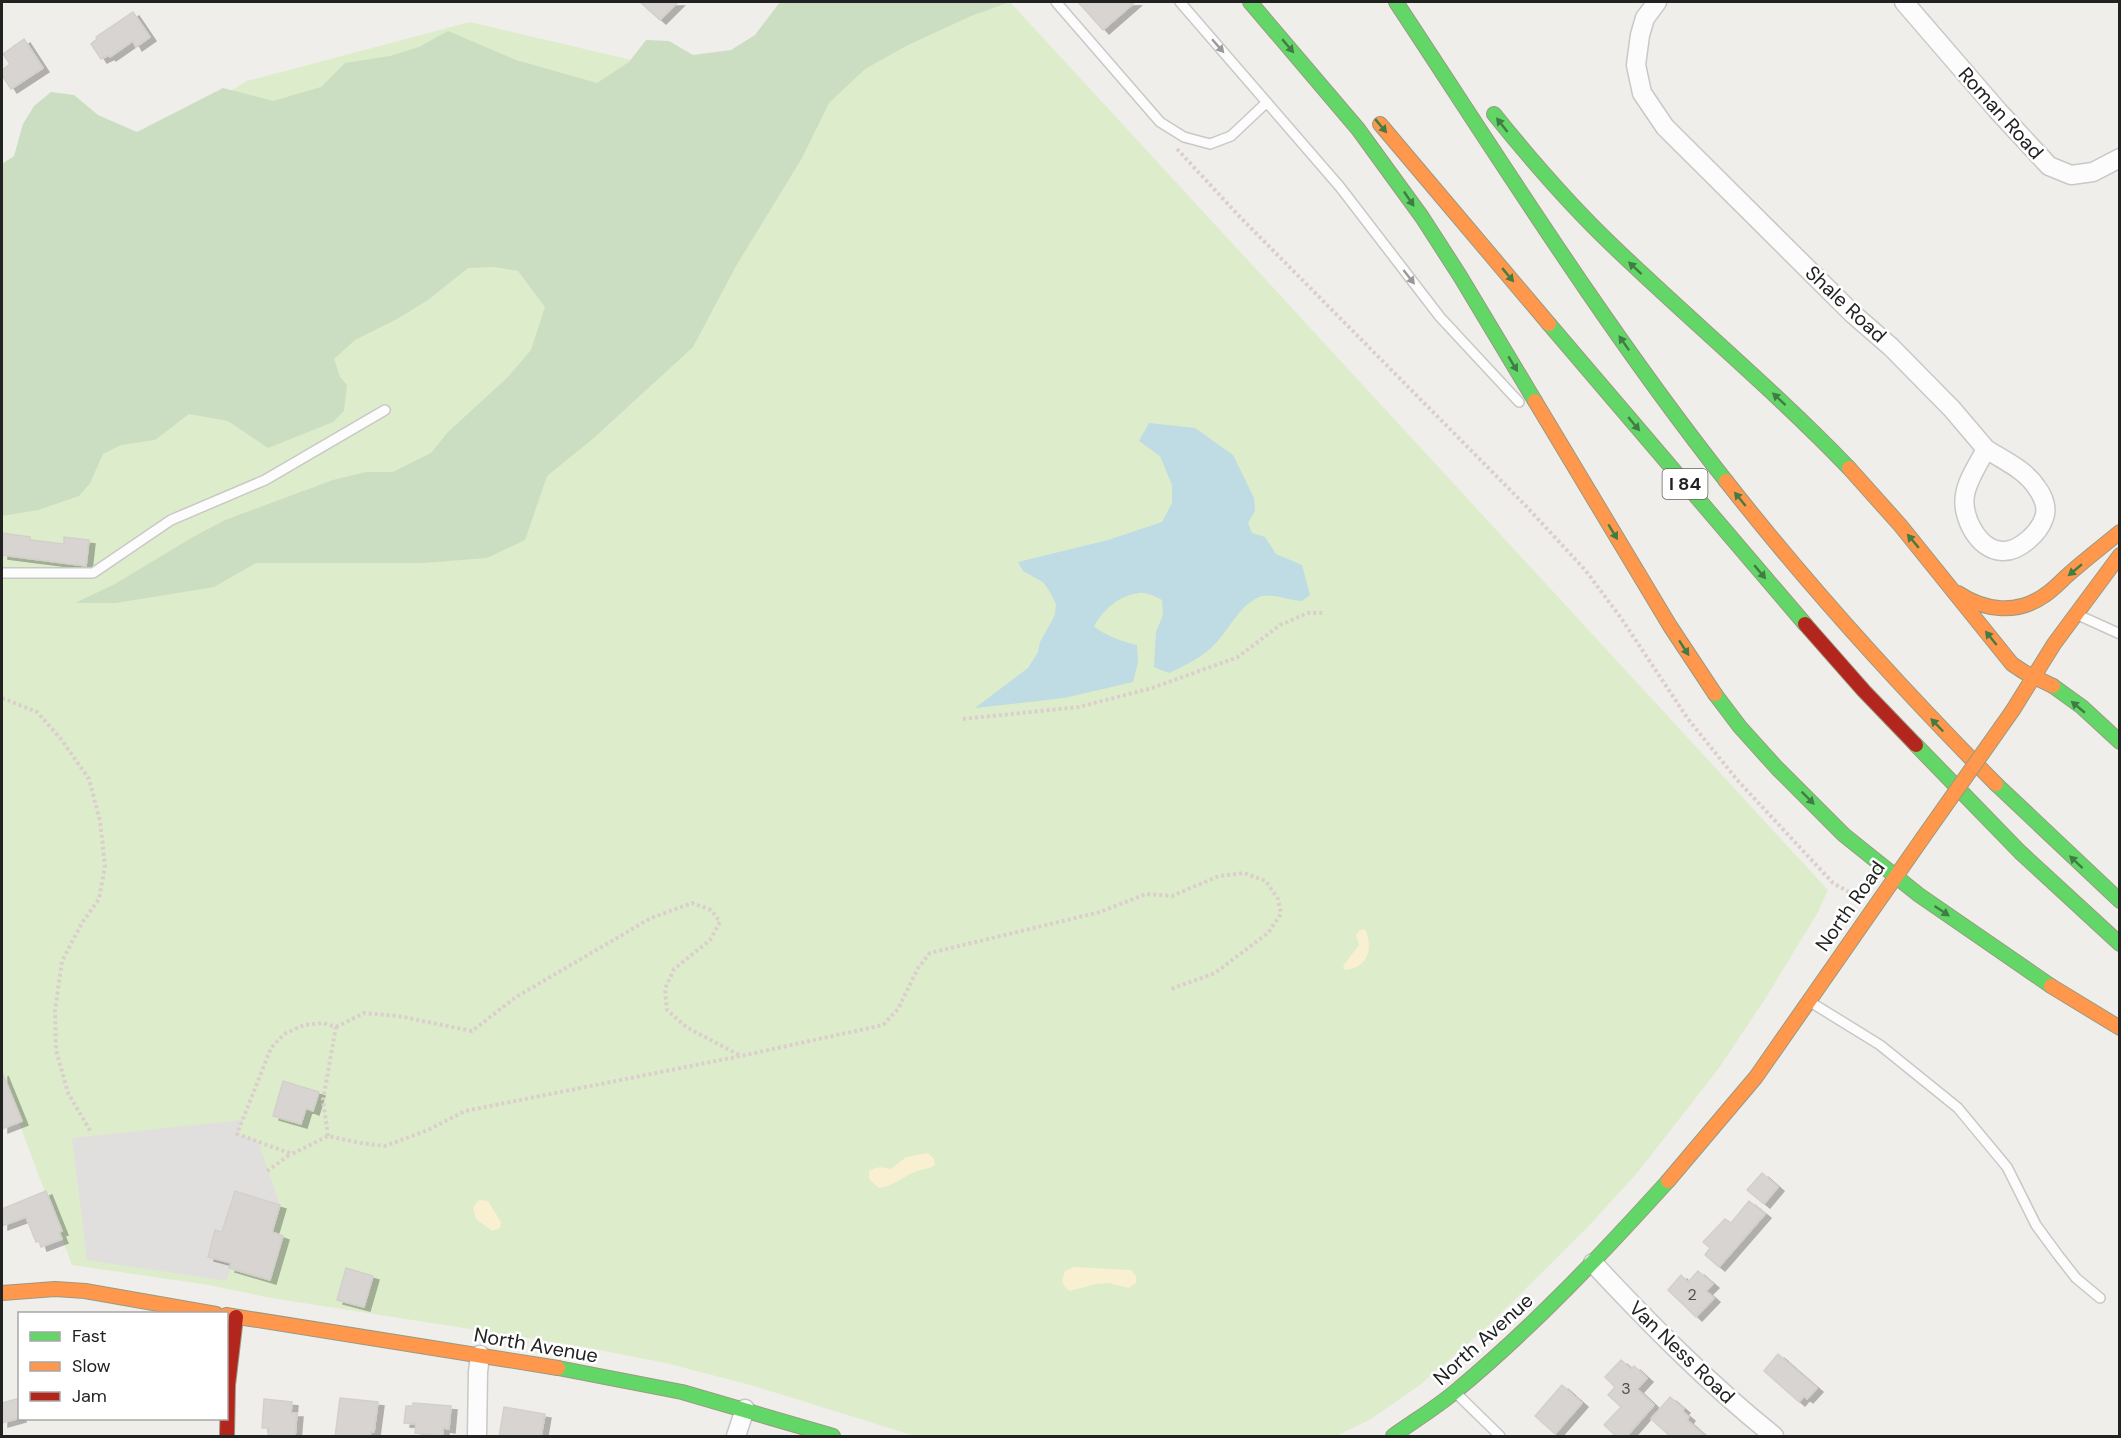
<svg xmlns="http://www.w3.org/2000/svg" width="2121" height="1438" viewBox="0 0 2121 1438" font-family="'DM Sans',sans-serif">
	<defs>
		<filter id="shadow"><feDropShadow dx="6" dy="4" stdDeviation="0" flood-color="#0004"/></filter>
	</defs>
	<rect width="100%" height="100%" fill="#f0eeeb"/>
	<path fill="#ddeccb" d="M811,2h199l818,888 -11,24 -52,85 -46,69 -81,104 -53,58 -96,95 -69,60 -49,34 -35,17h-421l-161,-50 -88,-23 -88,-17 -307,-48 -62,-13 -137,-20 -70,-188v-850l245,-146 223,-59 238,56z"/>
	<path fill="#cbdec1" d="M780,2h230l-39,14 -65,30 -41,23 -36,34 -27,55 -66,108 -43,81 -98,90 -48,39 -22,64 -38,18 -64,5h-167l-42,24 -98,16h-41l40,-19 78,-47 32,-17 108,-40 33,-8h27l38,-19 17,-21 60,-55 23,-27 14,-43 -27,-36 -24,-4 -26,1 -40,32 -31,19 -42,21 -21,19 6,18 7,8 -3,26 -11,11 -65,26 -40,-27 -39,-7 -34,26 -34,5 -18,9 -13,29 -11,13 -41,14 -36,6v-352l12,-8 9,-32 11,-18 17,-14 23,3 24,20 39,17 86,-44 50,13 48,-14 24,-24 45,-7 29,-9 29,-16 68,29 81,23 32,-21 17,-22 23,1 24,14 38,-5 24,-15z"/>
	<path fill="#f8f0d0" d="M1365,929c9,19 3,39 -20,41l-2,-4 16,-21 -3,-10 4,-5z
		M928,1153l6,6 1,6c-5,4 -8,3 -14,5 -16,4 -26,16 -42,18l-10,-9v-8c9,-5 13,-4 22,-2l15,-12z
		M479,1200l9,1 13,21 -1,6 -8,3 -16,-12 -3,-12z
		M1074,1267l57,3 5,6v7l-7,5 -20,-5 -13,1 -26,7c-9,-6 -9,-10 -5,-20z"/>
	<path fill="#e0dfde" d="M243,1120l-6,14 21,7 22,64 -45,-14 -13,41 -7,-2 -7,26 23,7 -4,18 -140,-21 -15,-122z"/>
	<path fill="#bfdbe3" d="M1149,423l46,5 38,27 21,43 1,13 -7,12 4,10 13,4 11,17 26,11 8,30 -8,6c-14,0 -32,-10 -45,-3 -18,9 -28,31 -41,45 -13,14 -30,22 -47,30l-15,-6 2,-35 7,-17 -1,-15c-6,-3 -16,-8 -23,-7 -21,3 -35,16 -45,33 7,8 32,17 43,19l1,17 -5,20 -69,16 -89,10 53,-40 10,-16 2,-10 15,-27 1,-11 -6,-12 -7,-10 -20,-11 -5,-9 90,-22 54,-18 10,-19v-18l-12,-29 -21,-15z"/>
	<path fill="#d7d4d2" stroke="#d3d0cc" stroke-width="1.5" filter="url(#shadow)" d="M640,2h38l-18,18z
		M1078,2h57l-32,28z
		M133,12l17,25 -14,10 -3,-6 -23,16 -1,-2 -8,4 -10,-15 6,-5 -1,-2z
		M24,39l19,29 -32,21 -9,-14v-5l8,-6 -7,-10z
		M2,533l28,4v3l34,4v-7l25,3 -3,26 -84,-11z
		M2,1072l20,49 -20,8z
		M283,1081l36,11 -6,19 -7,-3 -5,16 -28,-8z
		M1762,1173l16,14 -14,17 -17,-14z
		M46,1191l16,40 -3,1 3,7 -21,8 -2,-6 -3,1 -10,-25 -24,9v-17z
		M235,1191l45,14 -8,27 11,4 -13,44 -41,-12 2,-5 -23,-6 7,-27 7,2z
		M1749,1201l16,13 -46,53 -14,-12 5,-7 -7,-6 22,-23 6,4z
		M346,1268l27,8 -9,31 -27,-7z
		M1698,1271l15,13 -7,7 8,7 -18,19 -28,-27 13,-15 7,7z
		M1778,1354l39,34 -10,11 -3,-3 -5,6 -35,-31z
		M1621,1360l10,9 3,-3 13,12 -10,11 17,16 -28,32h-9l-13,-12 17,-18 -13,-12 7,-8 -10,-10z
		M1562,1385l20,18 -27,31 -20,-18z
		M1670,1397l14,12 -2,2 7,6 -2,3 19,17h-35l-20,-18z
		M20,1398v20l-18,5v-20z
		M340,1398l38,4 -4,30 -3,-1 -1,6h-35z
		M264,1399l28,3 -1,11h6l-2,24h-27l1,-9h-7z
		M413,1403l38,3 -2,23 -6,-1v8l-28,-3 1,-9 -12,-1 2,-17h7z
		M504,1407l41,7 -4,23h-42z"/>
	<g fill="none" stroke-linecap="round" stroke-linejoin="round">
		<defs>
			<path id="lane" d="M1056,2l104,120 24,15 26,7 21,-8 36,-34
				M1180,2l160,185 100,130 79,85
				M2,573h91l78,-53 94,-40 120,-70
				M2078,615l42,19
				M1812,1003l68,42 78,63 49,59 29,58 22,30 18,23 24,20
				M1457,1394l43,42"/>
			<path id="street" d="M1657,2l-12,16 -5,17 -4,30 6,28 23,34 188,187 38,33 61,62 34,40
				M1904,2l94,109 51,55 22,9 22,-3 27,-14
				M1986,449c17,11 40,21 51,39 6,8 11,20 7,30 -5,15 -25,34 -42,33 -24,-1 -41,-35 -37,-56 2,-15 14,-32 21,-46z
				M1593,1263c57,61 116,121 181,173
				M477,1436l1,-64 2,-17
				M736,1436l9,-27"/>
			<path id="fast" d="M1250,2l108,127 64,88 38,59 75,125
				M1396,2c107,162 210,327 330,479
				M1494,114c37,46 76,91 119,132 78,75 161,144 236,222
				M1549,324l256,300
				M2053,686l29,21 38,35
				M1715,694l25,33 37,41 67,67 75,60 132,91
				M1916,745l104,107 100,92
				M1996,784l124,117
				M558,1368l124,24 151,44
				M1393,1436c21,-15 44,-29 63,-45 77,-64 145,-136 212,-210"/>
			<path id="slow" d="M1380,124l169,200
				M1535,401l135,225 45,68
				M1849,468l51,57 112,139 12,8 29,14
				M1726,481c84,107 175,207 270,303
				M1958,593c27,18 59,22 87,2 9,-6 16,-14 24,-21 17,-15 34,-28 51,-42
				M2013,710l41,-66 66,-89
				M2051,986l69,42
				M1668,1181l88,-104 166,-238
				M2,1293l53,-4 30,2 131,23
				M226,1315l332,53"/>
			<path id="jam" d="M1805,624l59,67 52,54
				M227,1436l1,-51 8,-68"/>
		</defs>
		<use href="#lane" stroke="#c9c8c7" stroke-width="12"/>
		<use href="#street" stroke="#c9c8c7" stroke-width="21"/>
		<use href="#fast" stroke="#999a82" stroke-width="16"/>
		<use href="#slow" stroke="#999a82" stroke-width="16"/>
		<use href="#jam" stroke="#999a82" stroke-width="16"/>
		<path stroke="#dccecd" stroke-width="4" stroke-dasharray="3 3" stroke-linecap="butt" d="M1177,149l62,67 287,290 60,65 35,47 67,101 51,63 94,101 23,13
			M2,698l35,14 24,27 28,40 11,42 5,45 -6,33 -17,24 -20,38 -7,50 1,39 12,43 23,39
			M963,719l116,-12 73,-19 86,-31 42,-32 28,-12h17
			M336,1027l28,-14 34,3 74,15 44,-34 135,-79 41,-15 19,7 9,12 -10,18 -36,29 -9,20 2,21 19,17 55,29
			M328,1136l-5,-36 13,-73 -13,-4 -19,2 -20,9 -13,14 -34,86 55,20 36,-18 32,7 25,3 43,-16 37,-19 276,-55 142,-31 15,-16 20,-41 12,-15 170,-41 46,-18 26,2 47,-20 25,-3 22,8 12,18 3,15 -13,19 -53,40 -44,16
			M267,1171l24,-17"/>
		<use href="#lane" stroke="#fdfcfc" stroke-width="9"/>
		<use href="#street" stroke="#fdfcfc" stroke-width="18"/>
		<use href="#fast" stroke="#63d668" stroke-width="14"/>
		<use href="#slow" stroke="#ff974d" stroke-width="14"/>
		<use href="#jam" stroke="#b3261e" stroke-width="14"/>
		<defs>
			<path id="slow-bridge" d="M1922,839l91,-129"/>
		</defs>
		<use href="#slow-bridge" stroke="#999a82" stroke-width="16" stroke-linecap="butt"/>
		<use href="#slow-bridge" stroke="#ff974d" stroke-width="14"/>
	</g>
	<defs><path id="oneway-solid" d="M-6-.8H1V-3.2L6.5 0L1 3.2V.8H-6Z" transform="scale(1.5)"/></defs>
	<g fill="#9a9a9a">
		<use href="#oneway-solid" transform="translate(1218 46) rotate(49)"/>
		<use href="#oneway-solid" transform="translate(1409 277) rotate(52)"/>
	</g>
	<g fill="#427c45">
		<use href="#oneway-solid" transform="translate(1288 46) rotate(50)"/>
		<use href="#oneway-solid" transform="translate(1502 125) rotate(-128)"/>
		<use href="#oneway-solid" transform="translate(1381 126) rotate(50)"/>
		<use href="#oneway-solid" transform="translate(1409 199) rotate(56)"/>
		<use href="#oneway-solid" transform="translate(1635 268) rotate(-137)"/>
		<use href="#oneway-solid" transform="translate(1508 275) rotate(50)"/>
		<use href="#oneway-solid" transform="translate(1624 343) rotate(-125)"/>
		<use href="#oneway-solid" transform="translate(1513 364) rotate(59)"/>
		<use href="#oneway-solid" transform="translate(1779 399) rotate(-137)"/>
		<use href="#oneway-solid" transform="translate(1634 424) rotate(50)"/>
		<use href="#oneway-solid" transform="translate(1740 499) rotate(-129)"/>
		<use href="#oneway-solid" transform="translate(1613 532) rotate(59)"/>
		<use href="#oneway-solid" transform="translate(1913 541) rotate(-130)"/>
		<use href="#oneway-solid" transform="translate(2075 570) rotate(140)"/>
		<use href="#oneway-solid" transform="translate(1760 572) rotate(50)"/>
		<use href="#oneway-solid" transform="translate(1991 638) rotate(-129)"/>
		<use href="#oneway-solid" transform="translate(1684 648) rotate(57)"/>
		<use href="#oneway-solid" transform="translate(2078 707) rotate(-140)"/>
		<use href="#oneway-solid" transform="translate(1937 725) rotate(-134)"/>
		<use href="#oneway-solid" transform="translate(1808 798) rotate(45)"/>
		<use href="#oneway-solid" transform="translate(2076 862) rotate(-137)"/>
		<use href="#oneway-solid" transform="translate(1942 911) rotate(34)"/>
	</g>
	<g text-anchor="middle" stroke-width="5" stroke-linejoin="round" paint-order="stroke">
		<g font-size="16" fill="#4f4e4e">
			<text x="1692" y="1300">2</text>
			<text x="1626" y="1394">3</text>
		</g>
		<rect fill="#fff" stroke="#646464" stroke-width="1.5" x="1662.5" y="469" width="45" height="30" rx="4.5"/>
		<g font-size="18" font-weight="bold" fill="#222">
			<text x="1685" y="490">I 84</text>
		</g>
		<g font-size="20" fill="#222" stroke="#fff">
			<text transform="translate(2001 113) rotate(48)" y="7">Roman Road</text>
			<text transform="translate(1846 304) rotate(43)" y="7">Shale Road</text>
			<text transform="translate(1850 906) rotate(-55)" y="7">North Road</text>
			<text transform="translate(1483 1339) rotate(-42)" y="7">North Avenue</text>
			<text transform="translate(536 1345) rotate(10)" y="7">North Avenue</text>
			<text transform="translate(1682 1352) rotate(44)" y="7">Van Ness Road</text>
		</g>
	</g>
	<rect width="2121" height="1438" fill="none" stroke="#222222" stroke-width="6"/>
	<rect x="18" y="1312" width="210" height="108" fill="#ffffff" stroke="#a7a7a7" stroke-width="1.5"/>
	<rect x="30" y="1332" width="30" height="9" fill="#63d668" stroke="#a7a7a7" stroke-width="1.5"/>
	<text x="72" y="1342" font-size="18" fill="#222222">Fast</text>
	<rect x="30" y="1362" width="30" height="9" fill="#ff974d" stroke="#a7a7a7" stroke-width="1.5"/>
	<text x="72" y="1372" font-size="18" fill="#222222">Slow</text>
	<rect x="30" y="1392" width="30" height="9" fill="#b3261e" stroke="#a7a7a7" stroke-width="1.5"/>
	<text x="72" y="1402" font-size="18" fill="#222222">Jam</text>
</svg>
